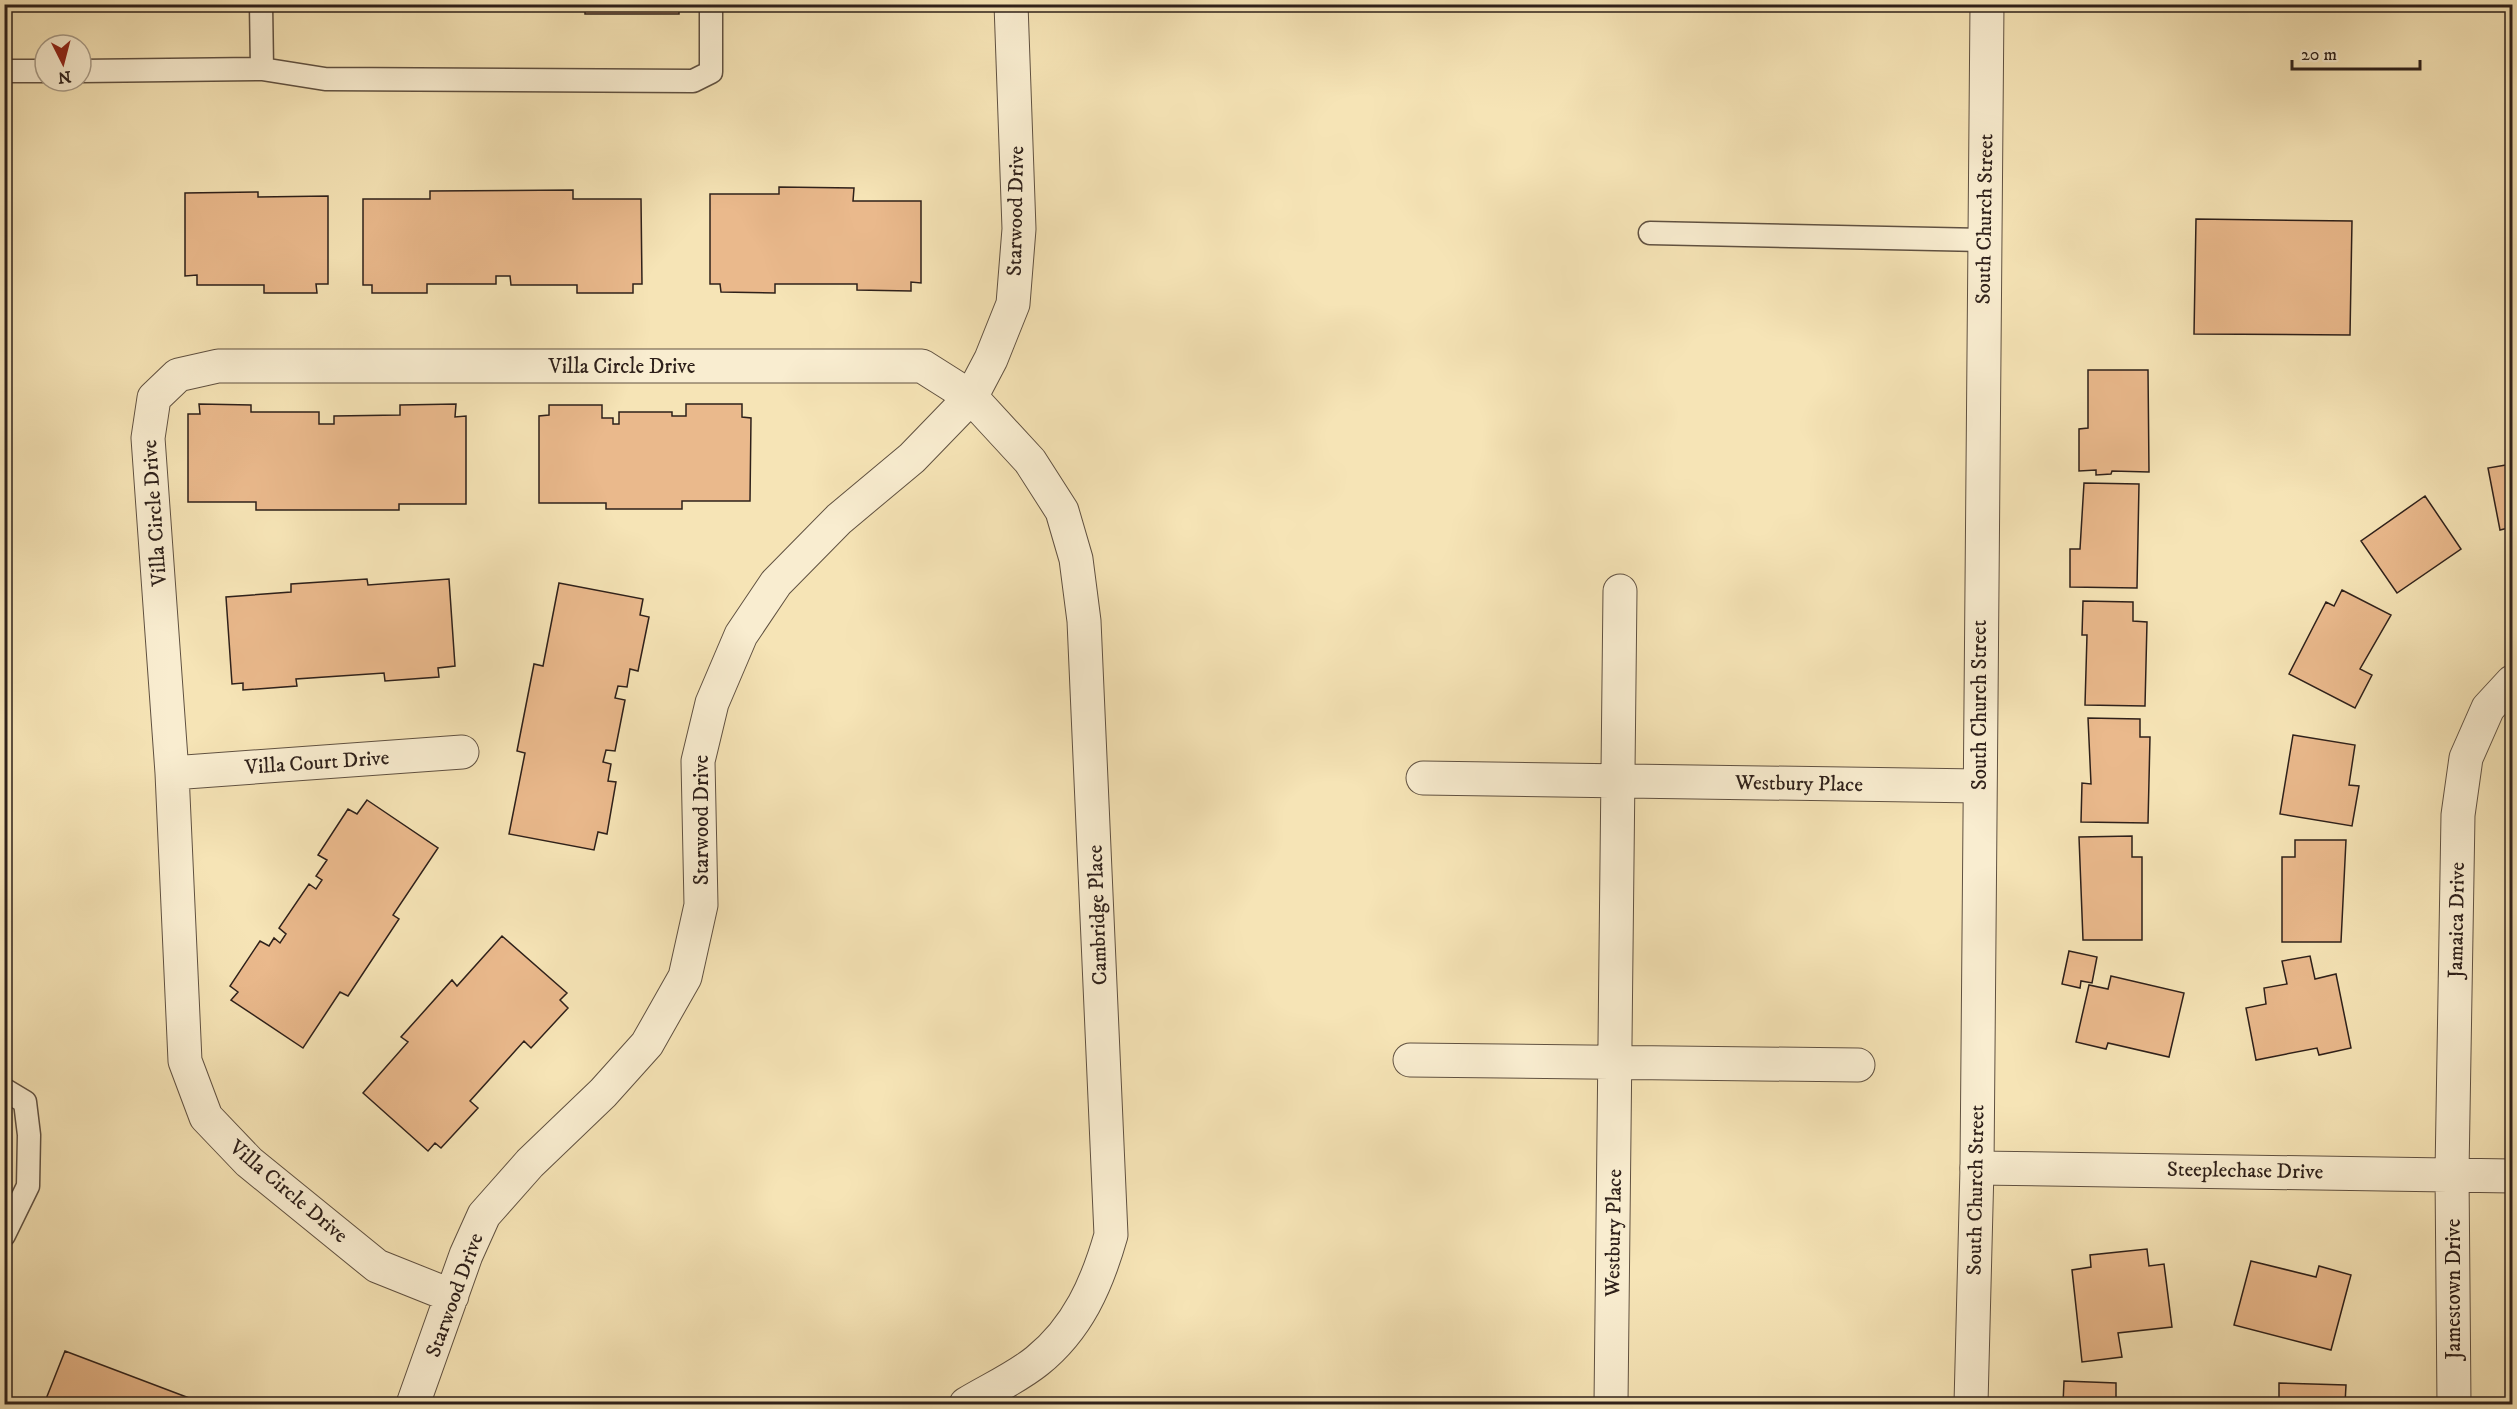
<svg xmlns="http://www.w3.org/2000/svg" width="2517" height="1409" viewBox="0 0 2517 1409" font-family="'IM FELL DW Pica',serif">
	<rect width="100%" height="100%" fill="#f6e4b6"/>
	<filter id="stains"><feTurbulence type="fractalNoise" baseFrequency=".00333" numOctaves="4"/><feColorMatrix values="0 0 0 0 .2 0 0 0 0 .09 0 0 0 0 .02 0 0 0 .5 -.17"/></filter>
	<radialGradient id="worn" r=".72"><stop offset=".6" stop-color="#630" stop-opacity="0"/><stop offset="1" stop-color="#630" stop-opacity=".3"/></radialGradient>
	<path fill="#eab98c" stroke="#2e201a" stroke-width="1.5" d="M585,4h94v10h-94z
		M779,187l75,1 -1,13h68v82l-10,-1v9l-54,-1v-6h-82v9l-54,-1 -1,-8h-10v-90h69z
		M573,190v9h68l1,85h-9v9h-56v-8h-66l-1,-9h-14v8h-69v9h-55v-8h-9v-86h67v-8z
		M258,192v5l70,-1v88h-12l1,9h-53v-8h-67v-10l-12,1v-83z
		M2196,219l156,2 -2,114 -156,-1z
		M2088,370h60l1,102 -37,-1 -1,3 -15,1v-5l-17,1v-42l9,-1z
		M199,404l52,1v7h68v12h15v-8l66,-1v-10l56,-1 -1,13 11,-1v88h-67v6h-143v-8h-68v-88h12z
		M686,404h56v13l9,1 -1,83h-68v8h-76v-6h-67v-87l10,-1v-10h53v13h11v6h6v-12h53v4h14z
		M2512,464v63l-12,3 -12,-62z
		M2084,483l55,1 -2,104 -67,-1v-38h10z
		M2425,496l36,53 -64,44 -36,-52z
		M367,579l1,6 81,-6 6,87 -17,2 1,9 -54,4 -1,-8 -88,6 1,7 -54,4v-7l-11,1 -6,-87 65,-5v-8z
		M559,583l84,16 -3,16 9,2 -11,54 -8,-2 -3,18 -9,-1 -3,12 10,2 -10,51 -9,-1 -3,12 8,2 -3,17 8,1 -9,52 -9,-2 -4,18 -85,-16 16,-81 -8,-2 17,-87 9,2z
		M2342,590l49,25 -31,54 12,6 -17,33 -66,-34 37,-72 8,4z
		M2083,601l50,1v19l14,1 -2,84 -60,-1 2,-70h-5z
		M2088,718l52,1v18h10l-2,86 -67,-1 1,-39 9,1z
		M2293,735l62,10 -6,40 10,1 -7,40 -72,-12z
		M367,800l71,48 -45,67 6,4 -51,77 -8,-4 -37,56 -72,-48 7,-8 -8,-6 30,-45 9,5 5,-8 6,5 6,-9 -7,-6 30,-44 7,5 6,-9 -6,-4 11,-16 -9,-5 30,-46 9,5z
		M2132,836v21h10v83h-59l-4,-103z
		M2295,840h51l-5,102h-59v-85h13z
		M502,936l65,57 -7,7 8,8 -37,40 -7,-7 -54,60 8,7 -37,40 -6,-5 -7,8 -65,-58 45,-51 -7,-5 51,-57 5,6z
		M2069,951l28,6 -5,26 -11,-2 -1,7 -18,-4z
		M2310,956l5,23 21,-5 15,74 -32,7 -2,-7 -61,12 -10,-52 20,-4 -2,-16 23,-4 -5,-23z
		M2111,976l73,17 -15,64 -61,-14 -2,6 -30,-7 13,-57 19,4z
		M2147,1249l2,17 15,-2 8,63 -54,6 4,24 -40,5 -10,-92 19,-3 -1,-12z
		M2251,1261l65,16 3,-11 32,9 -20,75 -97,-25z
		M65,1351l140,53h-161z
		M2064,1381l52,2v17h13v4h-66z
		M2279,1383l67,2 -1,19h-66z"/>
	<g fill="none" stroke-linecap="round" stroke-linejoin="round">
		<defs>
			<path id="service" d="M262,69l63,10 368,2 18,-9v-68
				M4,71h41
				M81,71l181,-2 -1,-65
				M1650,233l333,7
				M4,1235l24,-49 1,-51 -4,-33 -20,-12"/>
			<path id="minor" d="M172,773l290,-21
				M1423,778l556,8
				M1410,1060l448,5
				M1977,1168l535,8
				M452,1296l-75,-30 -128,-104 -43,-45 -21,-56 -13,-288 -24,-335 6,-40 24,-23 40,-9h704l49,31 59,64 32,50 14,48 8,62 27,614c-14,49 -33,93 -74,126 -21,17 -48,29 -71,43
				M413,1404l53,-149 18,-40 46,-52 73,-70 44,-49 38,-67 16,-72 -3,-144 14,-58 29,-68 35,-52 63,-64 73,-61 59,-61 20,-38 22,-55 6,-75 -8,-225
				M1611,1404l9,-813
				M2454,1404l-2,-231 6,-358 8,-57 22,-50 24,-26"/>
			<path id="tertiary" d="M1971,1404l6,-236 10,-1164"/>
		</defs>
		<use href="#service" stroke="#605141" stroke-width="25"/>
		<use href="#minor" stroke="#605141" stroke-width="35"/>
		<use href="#tertiary" stroke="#605141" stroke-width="35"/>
		<use href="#service" stroke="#f9edd0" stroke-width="22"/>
		<use href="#minor" stroke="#f9edd0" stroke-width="33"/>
		<use href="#tertiary" stroke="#f9edd0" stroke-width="33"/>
	</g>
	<g text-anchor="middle" stroke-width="6" stroke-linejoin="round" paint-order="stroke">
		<g font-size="21" fill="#2e201a" stroke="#f9edd0">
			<text transform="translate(1015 211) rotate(-89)" y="7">Starwood Drive</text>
			<text transform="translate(1984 219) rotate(-89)" y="7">South Church Street</text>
			<text x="622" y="373">Villa Circle Drive</text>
			<text transform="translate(154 513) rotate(-94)" y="7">Villa Circle Drive</text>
			<text transform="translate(1979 705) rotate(-90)" y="7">South Church Street</text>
			<text transform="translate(317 762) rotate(-4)" y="7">Villa Court Drive</text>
			<text transform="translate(1799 783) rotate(1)" y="7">Westbury Place</text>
			<text transform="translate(701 820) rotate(-90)" y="7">Starwood Drive</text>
			<text transform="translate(1097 915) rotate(-92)" y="7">Cambridge Place</text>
			<text transform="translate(2456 920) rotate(-89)" y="7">Jamaica Drive</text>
			<text transform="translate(2245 1170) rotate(1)" y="7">Steeplechase Drive</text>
			<text transform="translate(1975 1190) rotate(-89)" y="7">South Church Street</text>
			<text transform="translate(289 1191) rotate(40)" y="7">Villa Circle Drive</text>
			<text transform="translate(1613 1233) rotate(-89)" y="7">Westbury Place</text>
			<text transform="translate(2453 1289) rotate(-90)" y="7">Jamestown Drive</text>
			<text transform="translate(454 1295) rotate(-70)" y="7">Starwood Drive</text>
		</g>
	</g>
	<rect width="2517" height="1409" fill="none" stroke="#f6e4b6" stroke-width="24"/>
	<rect x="6" y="6" width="2505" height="1397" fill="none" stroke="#2e201a" stroke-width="3"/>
	<rect x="12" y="12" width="2493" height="1385" fill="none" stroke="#2e201a" stroke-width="1.5"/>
	<g transform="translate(63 63) rotate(174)"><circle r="28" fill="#f9edd0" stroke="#a89b87" stroke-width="1.5"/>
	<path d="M0-4.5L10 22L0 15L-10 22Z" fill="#8f2418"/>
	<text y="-9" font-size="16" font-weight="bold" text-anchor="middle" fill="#2e201a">N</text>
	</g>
	<path d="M2292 60v9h128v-9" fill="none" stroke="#2e201a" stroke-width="3"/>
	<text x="2301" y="60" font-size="18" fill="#2e201a" stroke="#f9edd0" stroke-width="4.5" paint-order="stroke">20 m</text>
	<rect width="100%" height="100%" filter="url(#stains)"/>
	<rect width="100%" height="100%" fill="url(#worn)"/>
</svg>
